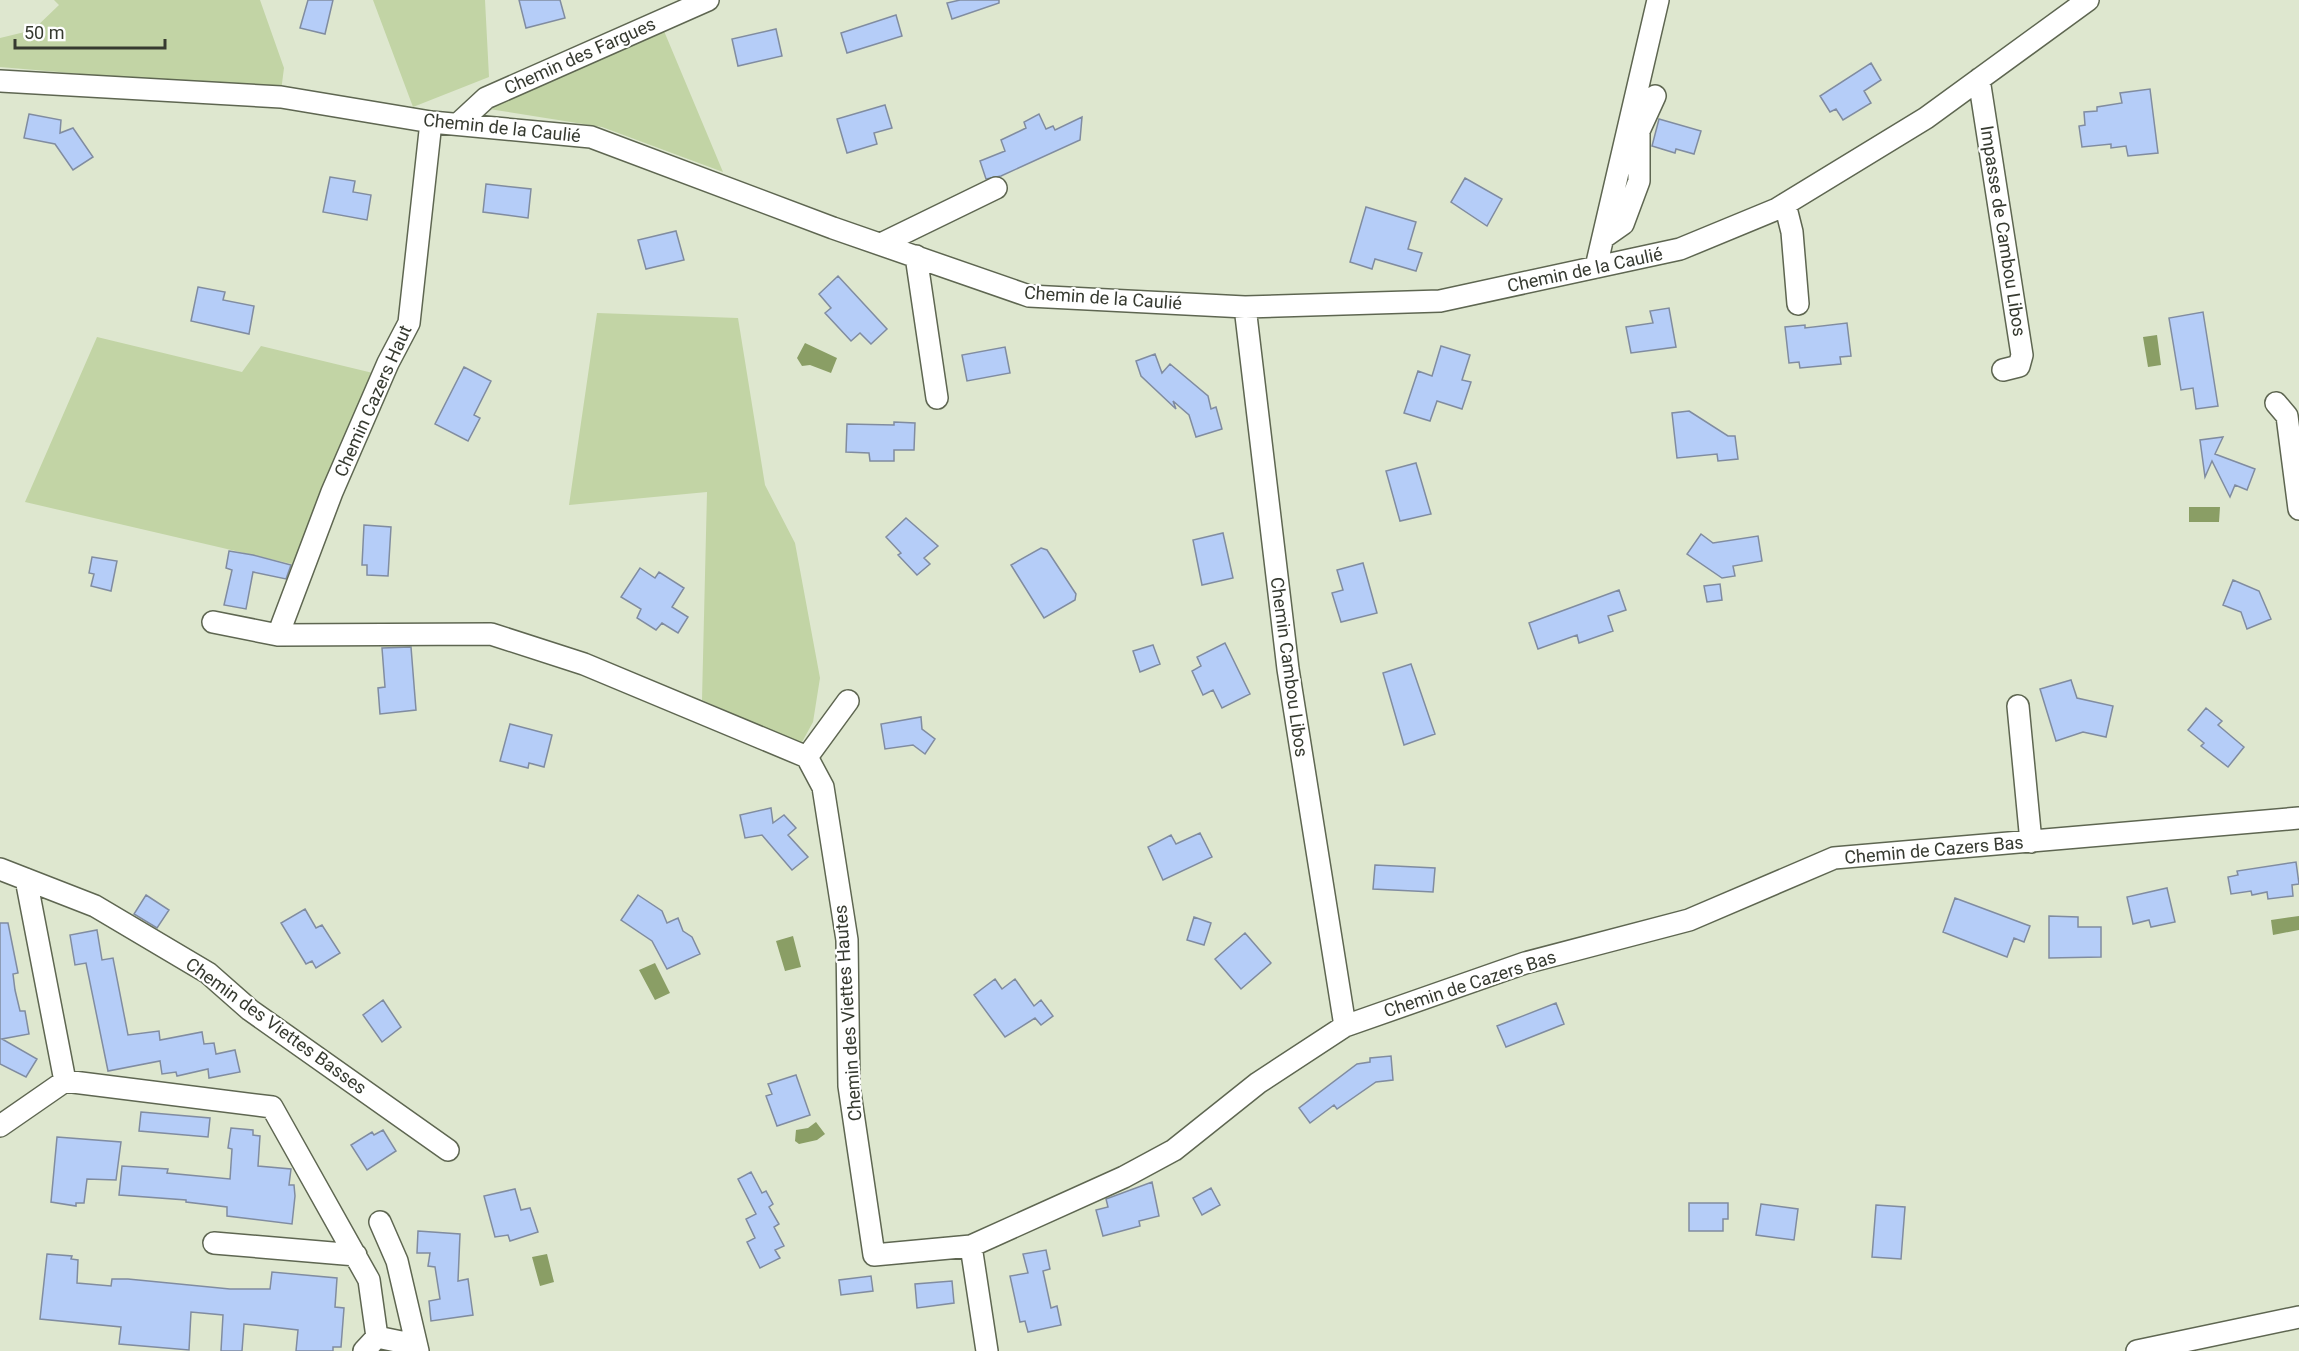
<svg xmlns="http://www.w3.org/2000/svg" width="2299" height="1351" viewBox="0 0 2299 1351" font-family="Roboto,sans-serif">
	<rect width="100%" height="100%" fill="#dee7cf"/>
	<path fill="#c2d4a5" d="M54,0h206l24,68 -3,23 -281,-24v-29l33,-8 26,-25z
		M373,0h112l4,77 -76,30z
		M664,31l59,141 -121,-45 -113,-18z
		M597,313l141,5 27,167 30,58 25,135 -7,44 -12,22 -99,-44 5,-208 -138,13z
		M97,337l145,35 19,-26 116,28 -85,190 -267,-62z"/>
	<path fill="#8a9e65" d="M2157,335l4,30 -13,2 -5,-30z
		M805,343l32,15 -6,15 -21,-8 -8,1 -5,-8z
		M2189,507h31l-1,15h-30z
		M2299,916v14l-26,5 -2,-15z
		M793,936l8,31 -16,4 -9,-30z
		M655,963l15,30 -15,7 -16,-30z
		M816,1122l9,12 -8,6 -18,4 -4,-3 1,-11 12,-2z
		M547,1254l7,28 -14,4 -8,-29z"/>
	<path fill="#b5cdf8" stroke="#808ca0" stroke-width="1.5" d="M308,0h25l-8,34 -25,-6z
		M519,0h41l5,18 -39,10z
		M960,0h39v3l-47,16 -5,-16z
		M896,15l6,21 -55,17 -6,-20z
		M776,29l6,27 -44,10 -6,-27z
		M1871,63l10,17 -17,11 7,12 -28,17 -7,-11 -6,3 -10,-16z
		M2150,89l8,64 -30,3 -2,-10 -15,2v-4l-29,3 -3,-21 6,-1 -1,-13 13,-1v-4l25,-4 -2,-10z
		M885,105l7,23 -18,5 3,11 -30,9 -10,-34z
		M29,114l32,6 -1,13 13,-5 20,29 -20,13 -18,-26 -31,-6z
		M1039,114l7,15 7,-3 2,4 27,-13 -2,23 -79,36 -15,3 -6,-18 25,-10 -4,-11 25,-12 -2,-6z
		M1659,119l42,12 -7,23 -18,-5 -1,4 -23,-7z
		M330,177l25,4 -2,11 18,3 -4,25 -44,-8z
		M1465,178l37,21 -15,27 -36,-24z
		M486,184l45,5 -3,29 -45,-6z
		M1366,207l50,15 -8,27 14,4 -6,18 -41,-12 -3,10 -22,-7z
		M676,231l8,29 -38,9 -8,-29z
		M838,276l49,53 -16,15 -11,-11 -9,8 -26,-28 6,-5 -12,-14z
		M198,287l27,5 -2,8 31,6 -5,28 -58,-13z
		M1669,308l7,39 -45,6 -5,-26 27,-4 -3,-12z
		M2203,312l15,94 -22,3 -3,-21 -12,2 -12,-72z
		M1847,323l4,33 -11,1 1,7 -41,4 -1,-6 -10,1 -4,-36 20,-2v3z
		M1441,346l29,9 -8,25 9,2 -9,27 -25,-8 -7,20 -26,-8 14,-42 14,5z
		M1005,347l5,26 -43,8 -5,-26z
		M1155,354l7,19 8,-9 38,32 3,13 5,-2 6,22 -26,8 -7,-22 -16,-14 3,8 -35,-33 -5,-15z
		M464,367l27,14 -17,34 6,3 -12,23 -33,-17z
		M1689,411l39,25h7l3,23 -20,2 -1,-7 -40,4 -5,-45z
		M894,422l21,1 -1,27h-20v11h-24l-1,-8 -23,-1 1,-28 47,1z
		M2223,437l-8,17 40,15 -8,21 -12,-5 -5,12 -18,-36 -7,16 -5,-37z
		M1416,463l15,51 -31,7 -14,-50z
		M906,518l32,28 -14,12 6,6 -13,11 -19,-20 3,-2 -15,-16z
		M364,525l27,2 -3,49 -21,-1v-10h-5z
		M1223,533l10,45 -31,7 -9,-45z
		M1701,534l12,9 45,-7 4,25 -29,5 2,10 -13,2 -35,-24z
		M1041,548l6,2 29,44 -1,6 -31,18 -33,-53z
		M229,551l24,4 38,10 -5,14 -33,-7 -7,37 -22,-4 8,-35 -6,-2z
		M92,557l25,4 -6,30 -20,-5 3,-12 -5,-1z
		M1363,563l14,50 -36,9 -9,-29 11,-3 -6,-20z
		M640,568l15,10 4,-6 25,16 -12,19 16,10 -10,16 -16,-10 -6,7 -19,-12 4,-9 -20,-12z
		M2233,580l26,11 12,28 -24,10 -6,-17 -18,-7z
		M1720,584l2,16 -15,2 -3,-16z
		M1619,590l7,20 -18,6 5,15 -34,12 -2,-8 -39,14 -9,-26z
		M1225,643l25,51 -28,14 -9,-18 -10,5 -11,-24 9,-5 -4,-9z
		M1153,645l7,19 -20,8 -7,-21z
		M411,647l5,63 -36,4 -2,-26 7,-1 -3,-39z
		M1411,664l24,70 -31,11 -21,-72z
		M2071,680l6,18 36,8 -7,31 -23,-5 -27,9 -16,-52z
		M2206,708l16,13 -4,4 26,22 -16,20 -27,-21 3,-3 -16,-13z
		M921,717l1,12 13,10 -10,15 -12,-9 -28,4 -4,-25z
		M510,724l42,11 -8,32 -15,-4 -1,5 -28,-7z
		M771,808l2,15 11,-8 12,13 -8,7 20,22 -16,13 -30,-35 -17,3 -5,-23z
		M1200,833l12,24 -49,23 -15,-33 23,-12 5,9z
		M2296,862l3,22 -7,1 1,11 -25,3 -1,-7 -15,3 -1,-4 -20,3 -3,-17 10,-2 -1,-4z
		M1375,865l60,3 -2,24 -60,-3z
		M2167,888l8,34 -24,5 -2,-7 -16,4 -6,-27z
		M146,895l23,15 -12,18 -23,-14z
		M638,895l24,16 5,12 11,-5 5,13 9,6 8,17 -33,15 -15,-28 -31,-21z
		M1955,898l75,28 -6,16 -10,-4 -7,19 -64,-25z
		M305,909l11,19 6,-3 18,28 -24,15 -4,-7 -6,3 -25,-41z
		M2049,916l29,1v10h23v30l-52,1z
		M1194,917l17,6 -7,22 -17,-5z
		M0,923h8l10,50 -5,1 2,16 5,21h5l4,23 -27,5 35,20 -11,18 -26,-13z
		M97,930l5,30 11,-2 15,77 31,-4 1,9 42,-8 2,12 10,-1 2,11 19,-4 5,22 -31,6 -1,-9 -31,7 -1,-4 -14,2 -2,-13 -52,10 -22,-108 -11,2 -5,-30z
		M1245,933l26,30 -30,26 -26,-30z
		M995,979l7,10 13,-10 19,27 7,-6 12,16 -12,9 -6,-7 -30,19 -31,-42z
		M383,1000l18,27 -19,15 -19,-27z
		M1556,1003l8,21 -58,23 -9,-21z
		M1391,1056l2,24 -17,2 -39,27 -3,-4 -24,18 -11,-15 58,-44 13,-2v-4z
		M796,1075l14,40 -33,11 -11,-30 6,-2 -4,-10z
		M141,1112l69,6 -2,19 -69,-6z
		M231,1128l22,2v5l7,1 -2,30 33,3 -2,16h5l1,11 -3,28 -65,-8v-9l-41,-5v-2l-67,-5 3,-29 46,3 -1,4 63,6 2,-30 -4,-1z
		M383,1130l13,21 -29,19 -16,-25 21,-13 2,3z
		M57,1137l64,5 -5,38 -29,-1 -3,24h-8v3l-25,-4z
		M751,1172l11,21 4,-2 7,13 -4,3 10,17 -5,3 10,19 -9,4 5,8 -20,10 -13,-26 8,-4 -9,-19 10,-5 -18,-35z
		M1152,1182l7,34 -20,5 1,5 -37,10 -7,-26 12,-3 -2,-8z
		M1211,1188l9,17 -18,10 -9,-17z
		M515,1189l6,21 9,-2 8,24 -28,9 -2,-6 -13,2 -11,-41z
		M1689,1203h39v16h-5v12h-34z
		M1761,1204l37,5 -4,31 -38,-5z
		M1876,1205l29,2 -4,52 -29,-2z
		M418,1231l42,3 -2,47 10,-2 5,36 -42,6 -2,-20 11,-2 -5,-32 -7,-1 2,-13h-13z
		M1046,1250l4,19 -7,2 8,37 6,-2 4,19 -33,7 -3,-11 -5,1 -10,-46 18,-3 -5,-19z
		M47,1254l25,2 -1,3 7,1 -1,23 34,3 1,-7h16l102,10h40l2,-17 65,6 -2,29 9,1 -3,39h-8v4h-37l2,-21 -54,-6 -2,27h-21l2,-36 -32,-3 -2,38 -70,-6 2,-17 -81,-8z
		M871,1276l2,15 -32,4 -2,-15z
		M952,1281l2,22 -37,5 -2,-24z"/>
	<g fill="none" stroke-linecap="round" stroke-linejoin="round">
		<defs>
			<path id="minor" d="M1979,79l43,276 -3,11 -16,4
				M0,81l281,16 150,25 160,15 242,91 196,68 216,11 195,-6 240,-52 97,-40 149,-91 162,-118
				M459,123l27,-25 222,-98
				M1785,204l7,28 6,72
				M1603,238l20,-14 16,-43v-50l16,-35
				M881,244l115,-56
				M916,256l21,142
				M1596,267l62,-267
				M1245,307l43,362 57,357
				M2276,403l11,13 12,93
				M213,622l65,13 213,-1 93,30 223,93 16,30 24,153 2,146 25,169 97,-9 153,-69 50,-27 84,-67 87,-57 180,-63 164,-43 145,-62 465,-40
				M278,635l54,-143 56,-129 21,-40 22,-201
				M2018,706l13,136
				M807,757l41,-56
				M0,869l95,37 113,67 42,37 198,140
				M26,879l39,202 207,26 97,173 8,57 -13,14
				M0,1126l65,-45
				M380,1222l17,39 21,90
				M214,1243l142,12
				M971,1246l16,105
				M377,1337l39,8
				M2137,1351l162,-34"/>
		</defs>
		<use href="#minor" stroke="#5e6651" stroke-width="24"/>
		<use href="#minor" stroke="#fff" stroke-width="21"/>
	</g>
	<g text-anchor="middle" stroke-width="4.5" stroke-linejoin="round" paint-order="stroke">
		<g font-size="18" fill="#363a30" stroke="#fff">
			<text transform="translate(580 56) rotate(-24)" y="6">Chemin des Fargues</text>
			<text transform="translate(502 128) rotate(6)" y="6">Chemin de la Caulié</text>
			<text transform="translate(2003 231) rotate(81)" y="6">Impasse de Cambou Libos</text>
			<text transform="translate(1585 270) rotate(-12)" y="6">Chemin de la Caulié</text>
			<text transform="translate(1103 298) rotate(4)" y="6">Chemin de la Caulié</text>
			<text transform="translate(373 401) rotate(-66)" y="6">Chemin Cazers Haut</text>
			<text transform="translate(1289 667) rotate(82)" y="6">Chemin Cambou Libos</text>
			<text transform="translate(1934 850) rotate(-5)" y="6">Chemin de Cazers Bas</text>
			<text transform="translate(1470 984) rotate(-18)" y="6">Chemin de Cazers Bas</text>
			<text transform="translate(848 1013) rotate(-94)" y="6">Chemin des Viettes Hautes</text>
			<text transform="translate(276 1026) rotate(36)" y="6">Chemin des Viettes Basses</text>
		</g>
	</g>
	<path d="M15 39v9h150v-9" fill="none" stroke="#363a30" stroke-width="3"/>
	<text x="24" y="39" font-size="18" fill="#363a30" stroke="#ffffff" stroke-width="4.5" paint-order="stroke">50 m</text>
</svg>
